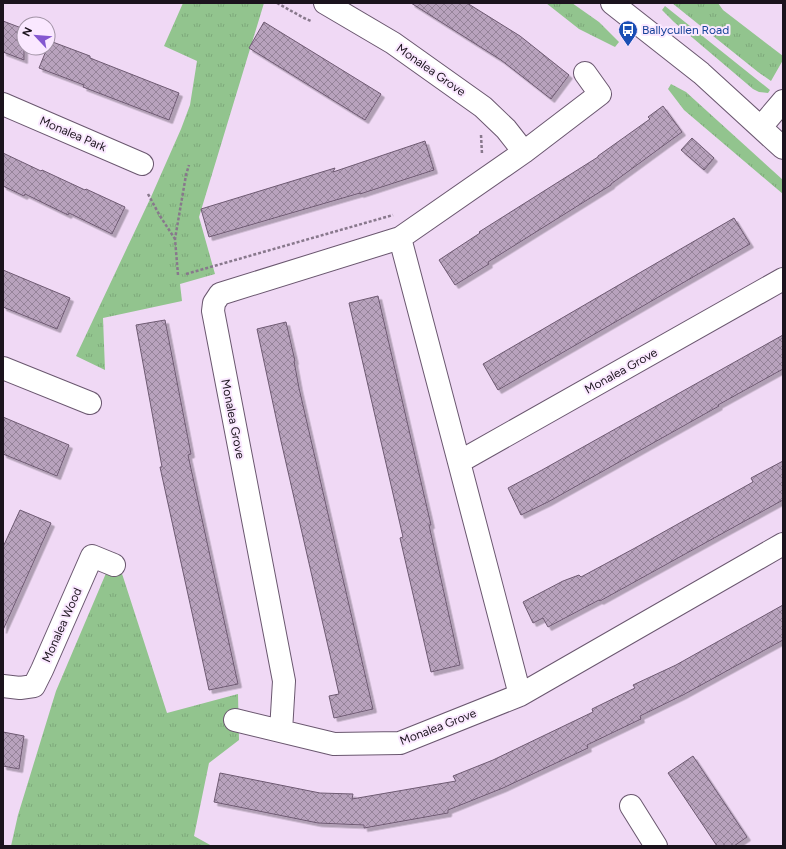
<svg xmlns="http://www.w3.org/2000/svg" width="786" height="849" viewBox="0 0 786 849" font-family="Figtree,sans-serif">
	<defs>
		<pattern id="grass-tufts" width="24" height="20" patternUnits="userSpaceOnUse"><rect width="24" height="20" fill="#92c48e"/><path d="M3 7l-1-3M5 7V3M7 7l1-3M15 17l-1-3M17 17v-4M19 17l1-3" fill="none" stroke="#7da87a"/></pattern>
		<pattern id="building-cross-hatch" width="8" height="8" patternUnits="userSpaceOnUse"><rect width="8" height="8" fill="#b8a2bd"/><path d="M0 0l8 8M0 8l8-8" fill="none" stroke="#958399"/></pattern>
		<filter id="shadow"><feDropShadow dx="3.5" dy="3.5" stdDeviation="0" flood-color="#0004"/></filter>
	</defs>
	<rect width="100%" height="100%" fill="#f0d9f5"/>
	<path fill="url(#grass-tufts)" d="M183,3h81l-65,214 16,57 -35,10 2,17 -79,17 2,52 -29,-14 75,-159 30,-68 9,-24 7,-44 -33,-15z
		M546,3h26l27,19 20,20 -4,5 -36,-18z
		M672,3h46l5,7 60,46v4l-12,21 -13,-9z
		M665,6l105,84 -2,3 -9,-1 -6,-3 -79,-67 -12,-12z
		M671,84l15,8 97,88v14l-99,-84 -16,-21z
		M115,552l52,161 71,-19 1,46 -30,23 -15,73 18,10h-201l7,-31 38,-124z"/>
	<path fill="url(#building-cross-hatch)" stroke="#6e5a72" filter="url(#shadow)" d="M411,3h56l53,33 49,39 -18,24 -50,-39z
		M3,21l21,8v31l-21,-8z
		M264,22l117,72 -16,26 -116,-72z
		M50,41l40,15v2l89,35 -10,27 -86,-33 1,-2 -45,-17z
		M663,106l19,26 -71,52v1l-123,77 1,2 -34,21 -16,-25 41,-27 -1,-1 119,-75v-1l52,-37 -2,-2z
		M692,138l22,20 -10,12 -23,-20z
		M425,141l9,29 -74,24v-1l-151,44 -8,-28 134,-41 -2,4z
		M3,153l38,18 1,-1 43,20 1,-1 39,18 -13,27 -43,-21 -1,2 -43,-21 -1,2 -21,-10z
		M734,218l16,26 -252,146 -15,-26z
		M3,270l67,28 -13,31 -54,-22z
		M378,296l53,229h-2l31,140 -29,7 -31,-134 3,-1 -54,-234z
		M165,320l26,134 -3,1 50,229 -29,6 -49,-223h2l-26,-142z
		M286,322l9,39h-1l5,27 74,321 -39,9 -5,-22 10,-2 -58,-253 -24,-112z
		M783,335v34l-65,36 1,1 -171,96 -27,13 -13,-27 34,-18z
		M3,417l66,28 -12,31 -54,-22z
		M783,461v39l-183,101 -1,-1 -51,27 -5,-9 -10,5 -10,-21 40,-21 16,-6 2,2 54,-29 118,-66 -2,-4z
		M20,510l31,13 -48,107v-83z
		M783,605v35l-100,55 -43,21 1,3 -54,26 1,3 -85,40 -55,22v3l-84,15v-3l-46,-2 -104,-21 6,-29 100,20 33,1 -1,5 104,-18 -3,-5 40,-16 100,-48 -1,-3 43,-21 -2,-3 43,-20z
		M3,732l21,4 -5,33 -16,-3z
		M693,756l54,81 -13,9h-17l-49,-73z"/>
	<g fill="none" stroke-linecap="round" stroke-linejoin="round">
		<defs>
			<path id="minor" d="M325,3l68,40 90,64 23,22 18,23
				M612,3l89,70 82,75
				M3,104l139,60
				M761,127l22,-26
				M400,238l59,224
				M783,279l-324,183 61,233 263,-151
				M3,368l87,35
				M3,686l17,2 14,-2 8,-16 50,-114 22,9
				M235,720l99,24 66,-1 120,-48
				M281,731l3,-50 -71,-370 1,-8 6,-9 180,-56 124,-86 76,-58 -15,-21
				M631,806l25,40"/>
		</defs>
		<use href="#minor" stroke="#6a576f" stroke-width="24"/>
		<path stroke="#88788c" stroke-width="2.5" stroke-dasharray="3 2" stroke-linecap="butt" d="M277,3l27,15 7,3
			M481,135l1,19
			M148,194l12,22 15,23
			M186,274l207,-59
			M178,275l-3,-36 11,-64 3,-10"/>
		<use href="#minor" stroke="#fff" stroke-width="22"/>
	</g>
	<defs>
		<symbol id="bus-pin" viewBox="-11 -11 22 30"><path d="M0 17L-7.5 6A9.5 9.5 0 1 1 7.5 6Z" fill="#1a4fb4" stroke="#fae8ff"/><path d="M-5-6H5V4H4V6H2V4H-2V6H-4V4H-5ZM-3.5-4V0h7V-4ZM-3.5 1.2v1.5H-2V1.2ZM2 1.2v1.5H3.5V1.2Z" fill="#fff"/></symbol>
	</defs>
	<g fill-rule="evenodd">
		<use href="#bus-pin" x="617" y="19" width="22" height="30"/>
	</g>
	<g text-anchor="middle" stroke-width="4" stroke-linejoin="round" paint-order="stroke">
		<g font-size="12" fill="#164399" stroke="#fae8ff" text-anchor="start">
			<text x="642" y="34">Ballycullen Road</text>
		</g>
		<g font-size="12" fill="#1b131d" stroke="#fae8ff">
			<text transform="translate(431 70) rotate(35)" y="4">Monalea Grove</text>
			<text transform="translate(73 134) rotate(23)" y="4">Monalea Park</text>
			<text transform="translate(621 371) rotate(-29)" y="4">Monalea Grove</text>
			<text transform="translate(233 419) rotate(79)" y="4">Monalea Grove</text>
			<text transform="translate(62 625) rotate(-66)" y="4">Monalea Wood</text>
			<text transform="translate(438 727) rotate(-21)" y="4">Monalea Grove</text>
		</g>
	</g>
	<rect width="786" height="849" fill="none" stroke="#1b131d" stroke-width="8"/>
	<g transform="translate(36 36) rotate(296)"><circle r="19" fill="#fae8ff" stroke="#a193a5"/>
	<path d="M0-3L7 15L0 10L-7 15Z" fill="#8457d0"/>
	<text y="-6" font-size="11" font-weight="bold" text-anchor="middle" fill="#1b131d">N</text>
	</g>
</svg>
